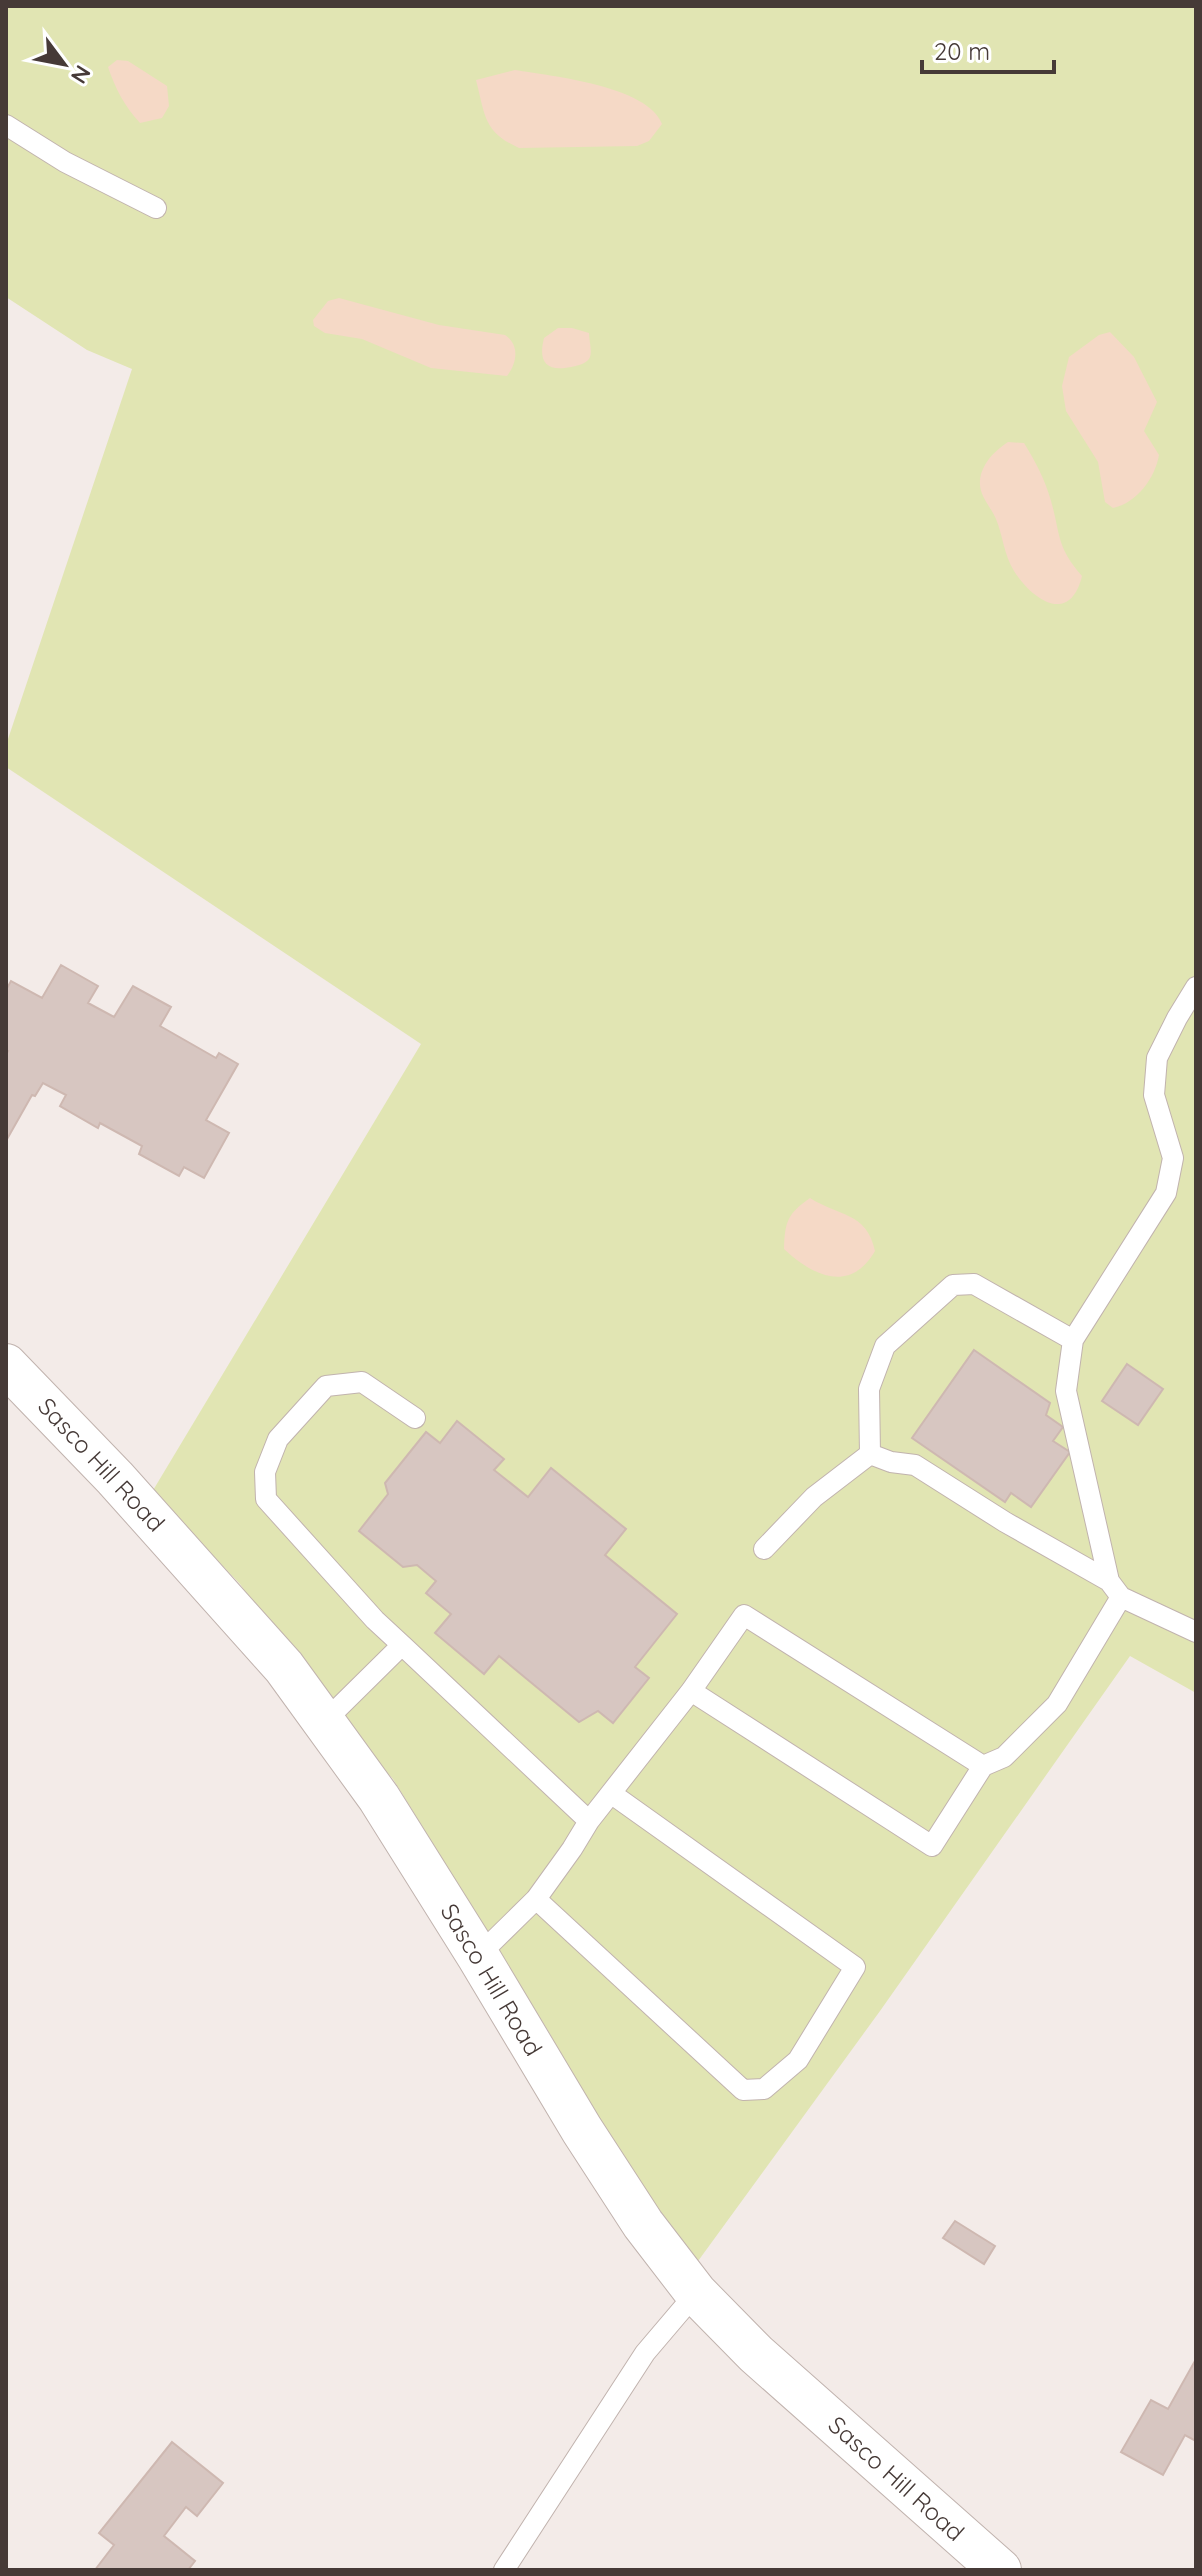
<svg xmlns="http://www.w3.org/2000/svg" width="1202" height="2576" viewBox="0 0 1202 2576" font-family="Quicksand,sans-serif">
	<rect width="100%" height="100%" fill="#f3ebe8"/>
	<path fill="#e1e5b3" d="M6,6h1190v1687l-66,-37 -250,355 -187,257 -67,-88 -76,-146 -157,-255 -66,-69 -87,-126 -88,-92 269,-448 -415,-277v-22l126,-376 -45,-19 -81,-53z"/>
	<path fill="#f5d9c6" d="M117,60l11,1 39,25 2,20 -7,12 -22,5c-15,-16 -25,-35 -32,-56z
		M515,70c37,6 133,16 147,54l-13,17 -12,5 -118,2c-36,-16 -34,-34 -43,-68z
		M339,298l100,27 66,10c15,10 12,28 2,41l-76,-8 -69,-29 -37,-6 -11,-7 -1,-6 15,-19z
		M558,328h14l17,5c0,8 4,20 0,26 -4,5 -12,7 -18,8 -25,5 -33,-5 -27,-29z
		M1110,332l24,25 23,45 -13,29 15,24c-4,23 -22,48 -46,53l-8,-6 -7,-40 -32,-51 -4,-25 7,-29 30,-22z
		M1008,442l16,1c11,18 21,36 27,58 10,35 5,45 31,75 -12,49 -49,25 -68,-5 -10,-16 -11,-35 -18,-52 -7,-16 -20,-25 -15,-45 5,-15 14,-23 27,-32z
		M810,1198c28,18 57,14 65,53 -25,43 -62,25 -91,-2 1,-27 3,-35 26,-51z"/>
	<path fill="#d7c6c1" stroke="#ceb8b1" stroke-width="2" d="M61,965l37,21 -10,17 26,14 19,-31 38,21 -11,19 56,32 3,-5 19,11 -32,56 23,13 -25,45 -20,-11 -5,9 -40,-22 3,-8 -42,-23 -2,5 -38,-22 6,-11 -23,-12 -8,13 -3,-1 -26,46v-86l2,-4 -2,-1v-60l5,-9 31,17z
		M974,1350l76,53 -4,12 17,12 -10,14 17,11 -39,55 -20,-14 -6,9 -93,-64z
		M1127,1364l36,25 -25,36 -36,-24z
		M457,1421l47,38 -10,11 34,27 23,-29 75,61 -21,26 72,59 -42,53 14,11 -36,45 -15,-12 -19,11 -80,-66 -15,18 -49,-41 16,-19 -25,-21 10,-12 -19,-16 -14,2 -44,-36 29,-37 -3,-11 41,-51 14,11z
		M955,2221l40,25 -11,18 -41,-26z
		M1196,2359v82l-11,-6 -22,40 -42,-23 30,-52 17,9z
		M172,2442l51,41 -26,33 -11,-9 -22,29 31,25 -7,9h-93l19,-25 -15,-12z"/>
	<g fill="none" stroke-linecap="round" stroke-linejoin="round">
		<defs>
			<path id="lane" d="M6,125l59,37 91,46
				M1196,987l-19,31 -20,40 -3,37 19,63 -7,35 -93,147 -7,51 43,190 12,16 75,35
				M870,1454l-1,-65 16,-43 68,-61 21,-1 99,56
				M870,1454l21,8 24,3 90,57 104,59
				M764,1549l50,-52 56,-43
				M402,1645l187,176
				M691,1691l241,155 51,-80 21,-9 53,-53 64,-107
				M324,1722l78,-77 -27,-25 -109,-121 -1,-27 13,-33 48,-53 36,-4 53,36
				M536,1899l207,191 21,-1 34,-29 57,-93 -243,-173
				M478,1956l58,-57 36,-50 17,-28 102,-130 53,-76 239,151
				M504,2570l141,-217 51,-60"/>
			<path id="street" d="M6,1365l109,113 169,189 95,131 99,158 104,174 61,94 53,69 60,61 244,216"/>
		</defs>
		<use href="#lane" stroke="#c1b3ae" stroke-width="22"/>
		<use href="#street" stroke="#c1b3ae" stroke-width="44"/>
		<use href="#lane" stroke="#fff" stroke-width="20"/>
		<use href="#street" stroke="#fff" stroke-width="42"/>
	</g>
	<g text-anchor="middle" stroke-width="6" stroke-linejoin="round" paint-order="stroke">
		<g font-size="24" fill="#463a37" stroke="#fff">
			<text transform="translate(101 1465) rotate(47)" y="8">Sasco Hill Road</text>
			<text transform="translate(491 1980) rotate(59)" y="8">Sasco Hill Road</text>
			<text transform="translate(896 2479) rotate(42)" y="8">Sasco Hill Road</text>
		</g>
	</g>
	<rect width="1202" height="2576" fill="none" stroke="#463a37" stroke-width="16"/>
	<g transform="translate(64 64) rotate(122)" stroke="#ffffff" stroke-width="6" paint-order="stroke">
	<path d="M0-6L14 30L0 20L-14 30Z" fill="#463a37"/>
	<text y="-12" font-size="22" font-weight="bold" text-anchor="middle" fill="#463a37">N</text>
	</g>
	<path d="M922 60v12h132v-12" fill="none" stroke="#463a37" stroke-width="4"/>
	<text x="934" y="60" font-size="24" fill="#463a37" stroke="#ffffff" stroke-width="6" paint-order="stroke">20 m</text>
</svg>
